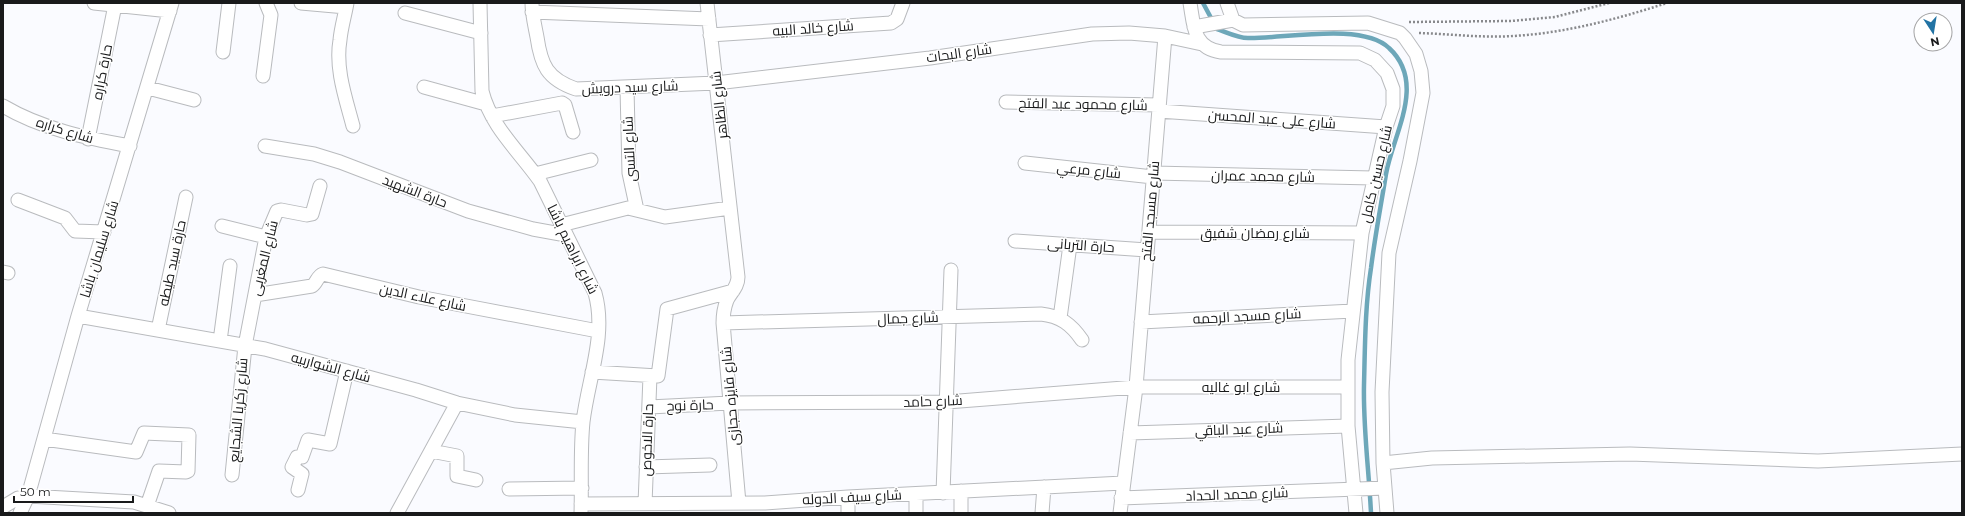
<svg xmlns="http://www.w3.org/2000/svg" width="1965" height="516" viewBox="0 0 1965 516" font-family="Montserrat,Cairo,sans-serif">
	<rect width="100%" height="100%" fill="#fafbff"/>
	<g fill="none" stroke-linecap="round" stroke-linejoin="round">
		<path stroke="#6da7b9" stroke-width="4.5" d="M1203,3l14,26c9,3 21,9 31,9 35,1 114,-16 141,10 38,35 4,86 -3,126 -5,31 -11,62 -15,94 -6,38 -6,79 -7,117 -1,43 5,86 7,128"/>
		<defs>
			<path id="minor" d="M94,3l76,8
				M301,3l45,4
				M347,3c-2,12 -6,25 -7,37 -5,29 6,59 13,86
				M480,3l2,88c9,36 37,60 58,90l55,112c12,42 -7,86 -12,129 -3,30 -1,61 -2,91
				M532,3c0,12 3,23 5,34 4,28 10,42 39,52l140,-6 214,-25 162,-24 37,-1 36,3 37,8
				M707,3l31,274c0,10 -7,15 -11,23 -3,8 -4,15 -4,23l16,180
				M1190,3c4,23 3,45 31,49l139,1 15,7 12,13 6,16v17l-7,21 -24,106 -14,127v66l8,87
				M1227,3l6,17 10,5 125,-2 32,10 5,5 11,16 5,17 2,22 -13,68 -21,92 -7,139 1,71 4,50
				M532,12l177,7
				M405,13l76,20
				M1194,27l39,-7
				M710,35l181,-12 6,-4 6,-16
				M223,52l6,-49
				M263,76l8,-61 -5,-12
				M424,87l62,17
				M148,88l46,12
				M627,88l2,85 8,37
				M1006,102l153,3
				M3,106c39,23 83,32 127,40
				M1159,111l227,16
				M492,116l70,-13 3,2 8,27
				M88,139l27,-134
				M265,146l49,8 26,8 128,49 65,18 33,6
				M1025,163l128,14
				M1154,173l219,5
				M535,174l56,-14
				M18,200l47,18 10,13 29,1
				M561,225l67,-17 37,9 65,-9
				M222,226l44,11
				M1149,232l213,1
				M1015,241l132,9
				M3,272l5,1
				M255,295l57,-9c5,-3 5,-10 11,-12l96,23 179,34
				M78,316l187,33 151,41 41,13 58,12 68,7
				M1060,318l10,-73
				M1141,322l212,-11
				M723,323l318,-9c19,2 30,10 41,26
				M158,330l28,-133
				M220,341l10,-75
				M592,372l66,4 9,-67 66,-18
				M649,407l81,-4 217,-1 189,-15h211
				M1130,433l218,-7
				M44,439l92,13 8,-19 45,2 -1,36 -2,1 -27,-1 -12,35
				M431,451l26,5v20l19,4
				M1383,463l49,-5 198,-4 188,7 144,-7
				M646,467l64,-2
				M232,475l13,-129 21,-109 11,-26 4,-1 26,5 5,-1 8,-28
				M509,489l73,-1
				M298,490l4,-16 -10,-7 5,-10h5l6,-17 22,4 17,-73
				M961,491v22
				M943,493l8,-223
				M848,497v16
				M1121,498l264,-10
				M581,504l184,-1 83,-6 275,-14
				M645,504l5,-128
				M3,507l15,-9 10,-2 106,6 35,11
				M20,513l8,-17 50,-180 94,-313
				M397,513l60,-110
				M916,513v-19
				M1042,513l2,-26
				M1120,513l16,-126 29,-351"/>
		</defs>
		<use href="#minor" stroke="#b9bbbe" stroke-width="15"/>
		<path stroke="#88898c" stroke-width="2.5" stroke-dasharray="2 2" stroke-linecap="butt" d="M1409,22l102,-1 44,-4 54,-14
			M1419,33c31,1 63,5 94,3 53,-3 104,-17 154,-33"/>
		<use href="#minor" stroke="#fff" stroke-width="13"/>
	</g>
	<g text-anchor="middle" stroke-width="3" stroke-linejoin="round" paint-order="stroke">
		<g font-size="14" fill="#191a1b" stroke="#fff">
			<text transform="translate(813 28) rotate(-4)" y="5">شارع خالد البيه</text>
			<text transform="translate(959 53) rotate(-8)" y="5">شارع البحات</text>
			<text transform="translate(102 72) rotate(-79)" y="5">حارة كراره</text>
			<text transform="translate(630 87) rotate(-2)" y="5">شارع سيد درويش</text>
			<text transform="translate(1083 104) rotate(1)" y="5">شارع محمود عبد الفتح</text>
			<text transform="translate(719 105) rotate(-96)" y="5">شارع الظاهر</text>
			<text transform="translate(1272 119) rotate(4)" y="5">شارع على عبد المحسن</text>
			<text transform="translate(65 130) rotate(17)" y="5">شارع كراره</text>
			<text transform="translate(629 149) rotate(-93)" y="5">شارع التسى</text>
			<text transform="translate(1089 170) rotate(6)" y="5">شارع مرعي</text>
			<text transform="translate(1376 174) rotate(-77)" y="5">شارع حسين كامل</text>
			<text transform="translate(1263 176) rotate(1)" y="5">شارع محمد عمران</text>
			<text transform="translate(415 191) rotate(21)" y="5">حارة الشهيد</text>
			<text transform="translate(1150 211) rotate(-85)" y="5">شارع مسجد الفتح</text>
			<text x="1255" y="238">شارع رمضان شفيق</text>
			<text transform="translate(1081 245) rotate(4)" y="5">حارة التربانى</text>
			<text transform="translate(99 249) rotate(-73)" y="5">شارع سليمان باشا</text>
			<text transform="translate(573 249) rotate(64)" y="5">شارع ابراهيم باشا</text>
			<text transform="translate(264 258) rotate(-76)" y="5">شارع المغربى</text>
			<text transform="translate(172 263) rotate(-78)" y="5">حارة سيد طيطه</text>
			<text transform="translate(423 297) rotate(12)" y="5">شارع علاء الدين</text>
			<text transform="translate(1247 316) rotate(-3)" y="5">شارع مسجد الرحمه</text>
			<text transform="translate(908 318) rotate(-2)" y="5">شارع جمال</text>
			<text transform="translate(331 367) rotate(15)" y="5">شارع الشواربيه</text>
			<text x="1241" y="392">شارع ابو غاليه</text>
			<text transform="translate(730 396) rotate(-95)" y="5">شارع فايزه حجازى</text>
			<text transform="translate(933 401) rotate(-2)" y="5">شارع حامد</text>
			<text transform="translate(690 405) rotate(-2)" y="5">حارة نوح</text>
			<text transform="translate(238 410) rotate(-85)" y="5">شارع زكريا الشجايع</text>
			<text transform="translate(1239 429) rotate(-2)" y="5">شارع عبد الباقي</text>
			<text transform="translate(647 440) rotate(-88)" y="5">حارة الاخوص</text>
			<text transform="translate(1237 494) rotate(-2)" y="5">شارع محمد الحداد</text>
			<text transform="translate(852 497) rotate(-3)" y="5">شارع سيف الدوله</text>
		</g>
	</g>
	<rect width="1965" height="516" fill="none" stroke="#191a1b" stroke-width="8"/>
	<g transform="translate(1933 32) rotate(168)"><circle r="19" fill="#ffffff" stroke="#a3a3a4"/>
	<path d="M0-3L7 15L0 10L-7 15Z" fill="#2273a4"/>
	<text y="-6" font-size="11" font-weight="bold" text-anchor="middle" fill="#191a1b">N</text>
	</g>
	<path d="M14 496v6h119v-6" fill="none" stroke="#191a1b" stroke-width="2"/>
	<text x="20" y="496" font-size="12" fill="#191a1b" stroke="#ffffff" stroke-width="3" paint-order="stroke">50 m</text>
</svg>
